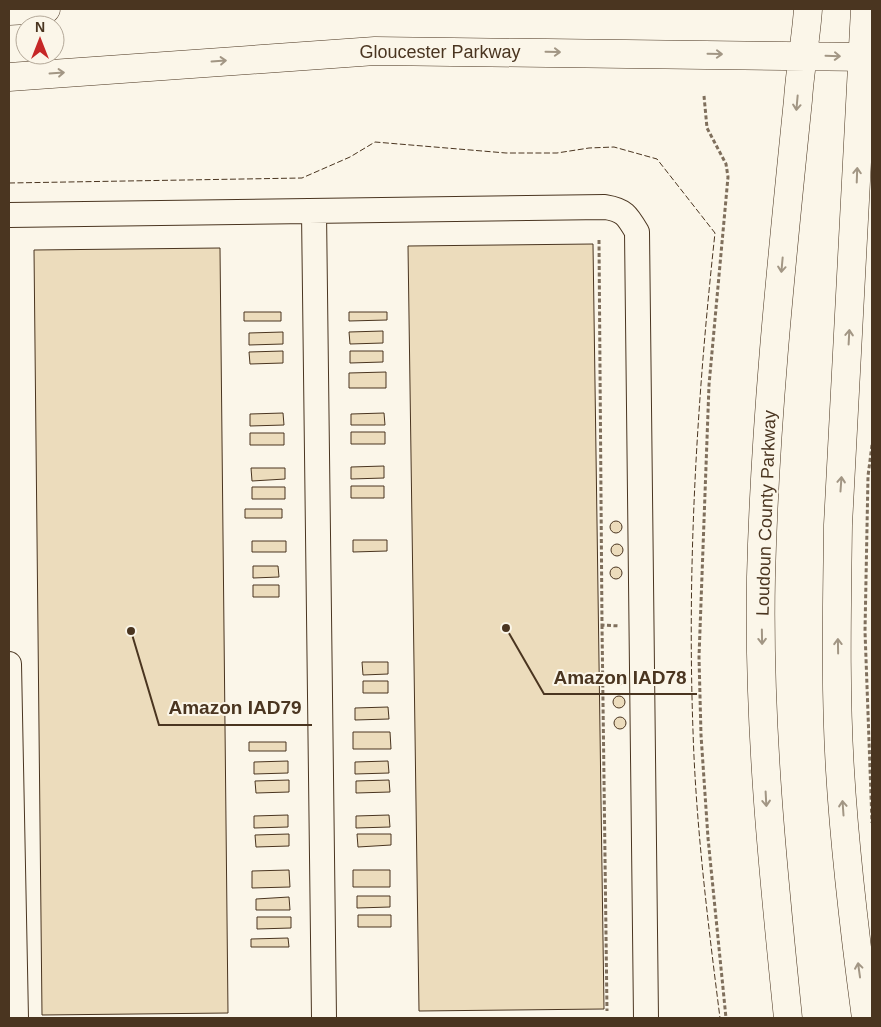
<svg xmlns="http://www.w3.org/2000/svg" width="881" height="1027" viewBox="0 0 881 1027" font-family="Helvetica,sans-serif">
	<rect width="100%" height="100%" fill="#fbf6e9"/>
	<path fill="#ecdcbc" stroke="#4a3520" d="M593,244l11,765 -185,2 -11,-765z
		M220,248l8,765 -186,2 -8,-765z
		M244,312h37v9h-37z
		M349,312h38v8l-38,1z
		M383,331v12l-33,1 -1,-12z
		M283,332v12l-34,1v-12z
		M283,351v12l-33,1 -1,-12z
		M350,351h33v11l-33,1z
		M386,372v16h-37v-15z
		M283,413l1,12 -34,1v-12z
		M384,413l1,12h-34v-11z
		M351,432h34v12h-34z
		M250,433h34v12h-34z
		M384,466v12l-33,1v-12z
		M251,468h34v11l-33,2z
		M351,486h33v12h-33z
		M252,487h33v12h-33z
		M245,509h37v9h-37z
		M610 527a6 6 0 1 1 12 0a6 6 0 1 1-12 0Z
		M353,540h34v11l-34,1z
		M252,541h34v11h-34z
		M611 550a6 6 0 1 1 12 0a6 6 0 1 1-12 0Z
		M253,566h25l1,11 -26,1z
		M610 573a6 6 0 1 1 12 0a6 6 0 1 1-12 0Z
		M253,585h26v12h-26z
		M362,662h26v12l-25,1z
		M613 679a6 6 0 1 1 12 0a6 6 0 1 1-12 0Z
		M363,681h25v12h-25z
		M613 702a6 6 0 1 1 12 0a6 6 0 1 1-12 0Z
		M388,707l1,12 -34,1v-12z
		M614 723a6 6 0 1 1 12 0a6 6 0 1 1-12 0Z
		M353,732h37l1,17h-38z
		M249,742h37v9h-37z
		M288,761v12l-34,1v-12z
		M388,761l1,12 -34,1v-12z
		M289,780v12l-33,1 -1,-12z
		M389,780l1,12 -34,1v-12z
		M288,815v12l-34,1v-12z
		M389,815l1,12 -34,1v-12z
		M289,834v12l-33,1 -1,-12z
		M357,834h34v11l-33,2z
		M289,870l1,17 -38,1v-17z
		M353,870h37v17h-37z
		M357,896h33v11l-33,1z
		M289,897l1,13h-34v-11z
		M358,915h33v12h-33z
		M257,917h34v11l-34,1z
		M288,938l1,9h-38v-8z"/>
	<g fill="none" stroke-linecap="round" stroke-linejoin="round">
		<defs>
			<path id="minor" d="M314,212l10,806
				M9,215l596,-8c19,3 22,8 32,25l9,786
				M9,664l7,354"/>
			<path id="major" d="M865,9l-27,516c-1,81 -3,164 2,245 5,84 15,166 26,248
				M9,11l37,-2
				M9,77l366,-26 497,6
				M788,1018c-15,-147 -30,-293 -27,-441 4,-160 21,-319 37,-477 2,-31 8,-61 10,-91"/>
		</defs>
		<use href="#minor" stroke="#4a3520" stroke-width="26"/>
		<use href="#major" stroke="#4a3520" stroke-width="29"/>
		<path stroke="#7f6f5c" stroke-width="3" stroke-dasharray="4 2.5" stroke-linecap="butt" d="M704,96l3,32 19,36 2,13 -19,208 -10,272 2,78 7,103 18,180
			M599,240l3,385 18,1
			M872,445l-4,31 -3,155 7,192
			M602,625l5,386"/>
		<use href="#minor" stroke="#fbf6e9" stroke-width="24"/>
		<use href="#major" stroke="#fbf6e9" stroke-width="28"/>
		<path stroke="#4a3520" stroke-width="1" stroke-dasharray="6 2.5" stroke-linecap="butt" d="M9,183l293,-5 48,-21 25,-15 131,11h51l32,-5 25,-1 43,12 58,74c-18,165 -28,331 -22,498 3,96 15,192 27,287"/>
	</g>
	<defs><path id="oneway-shaft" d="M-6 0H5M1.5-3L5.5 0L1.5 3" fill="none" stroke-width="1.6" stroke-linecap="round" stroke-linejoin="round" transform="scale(1.25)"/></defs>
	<g stroke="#a29684">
		<use href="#oneway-shaft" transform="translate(553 52) rotate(1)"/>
		<use href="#oneway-shaft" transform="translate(715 54) rotate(1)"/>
		<use href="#oneway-shaft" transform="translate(833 56) rotate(2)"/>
		<use href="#oneway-shaft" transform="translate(219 61) rotate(-4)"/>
		<use href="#oneway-shaft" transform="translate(57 73) rotate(-4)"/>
		<use href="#oneway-shaft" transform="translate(797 103) rotate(95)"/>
		<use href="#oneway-shaft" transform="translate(857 175) rotate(-88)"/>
		<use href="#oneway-shaft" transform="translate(782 265) rotate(95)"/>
		<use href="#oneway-shaft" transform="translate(849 337) rotate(-87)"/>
		<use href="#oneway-shaft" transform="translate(841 484) rotate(-86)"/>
		<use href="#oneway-shaft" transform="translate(762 637) rotate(89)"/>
		<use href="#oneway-shaft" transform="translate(838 646) rotate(-91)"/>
		<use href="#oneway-shaft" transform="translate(766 799) rotate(87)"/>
		<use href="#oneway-shaft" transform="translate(843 808) rotate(-94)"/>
		<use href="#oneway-shaft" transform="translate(859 970) rotate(-98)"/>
	</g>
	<g text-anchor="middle" stroke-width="4" stroke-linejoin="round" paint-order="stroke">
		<g font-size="18" fill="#4a3520" stroke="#fbf6e9">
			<text x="440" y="58">Gloucester Parkway</text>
			<text transform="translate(766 513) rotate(-88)" y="6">Loudoun County Parkway</text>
		</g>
	</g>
	<path fill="none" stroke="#4a3520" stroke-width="2" d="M506 628L544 694H697M131 631L159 725H312"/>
	<g fill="#4a3520" stroke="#fbf6e9" stroke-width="2">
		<circle cx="506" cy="628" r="5"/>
		<circle cx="131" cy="631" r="5"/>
	</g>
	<g font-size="19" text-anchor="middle" font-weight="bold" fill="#4a3520" stroke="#fbf6e9" stroke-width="4" stroke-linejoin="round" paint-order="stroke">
		<text x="620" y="684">Amazon IAD78</text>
		<text x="235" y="714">Amazon IAD79</text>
	</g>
	<rect width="881" height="1027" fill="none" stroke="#4a3520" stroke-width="20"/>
	<g transform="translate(40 40)"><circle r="24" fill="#fbf6e9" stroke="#b4a999"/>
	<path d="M0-4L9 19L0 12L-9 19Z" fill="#c62828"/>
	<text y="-8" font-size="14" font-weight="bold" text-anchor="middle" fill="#4a3520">N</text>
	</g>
</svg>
